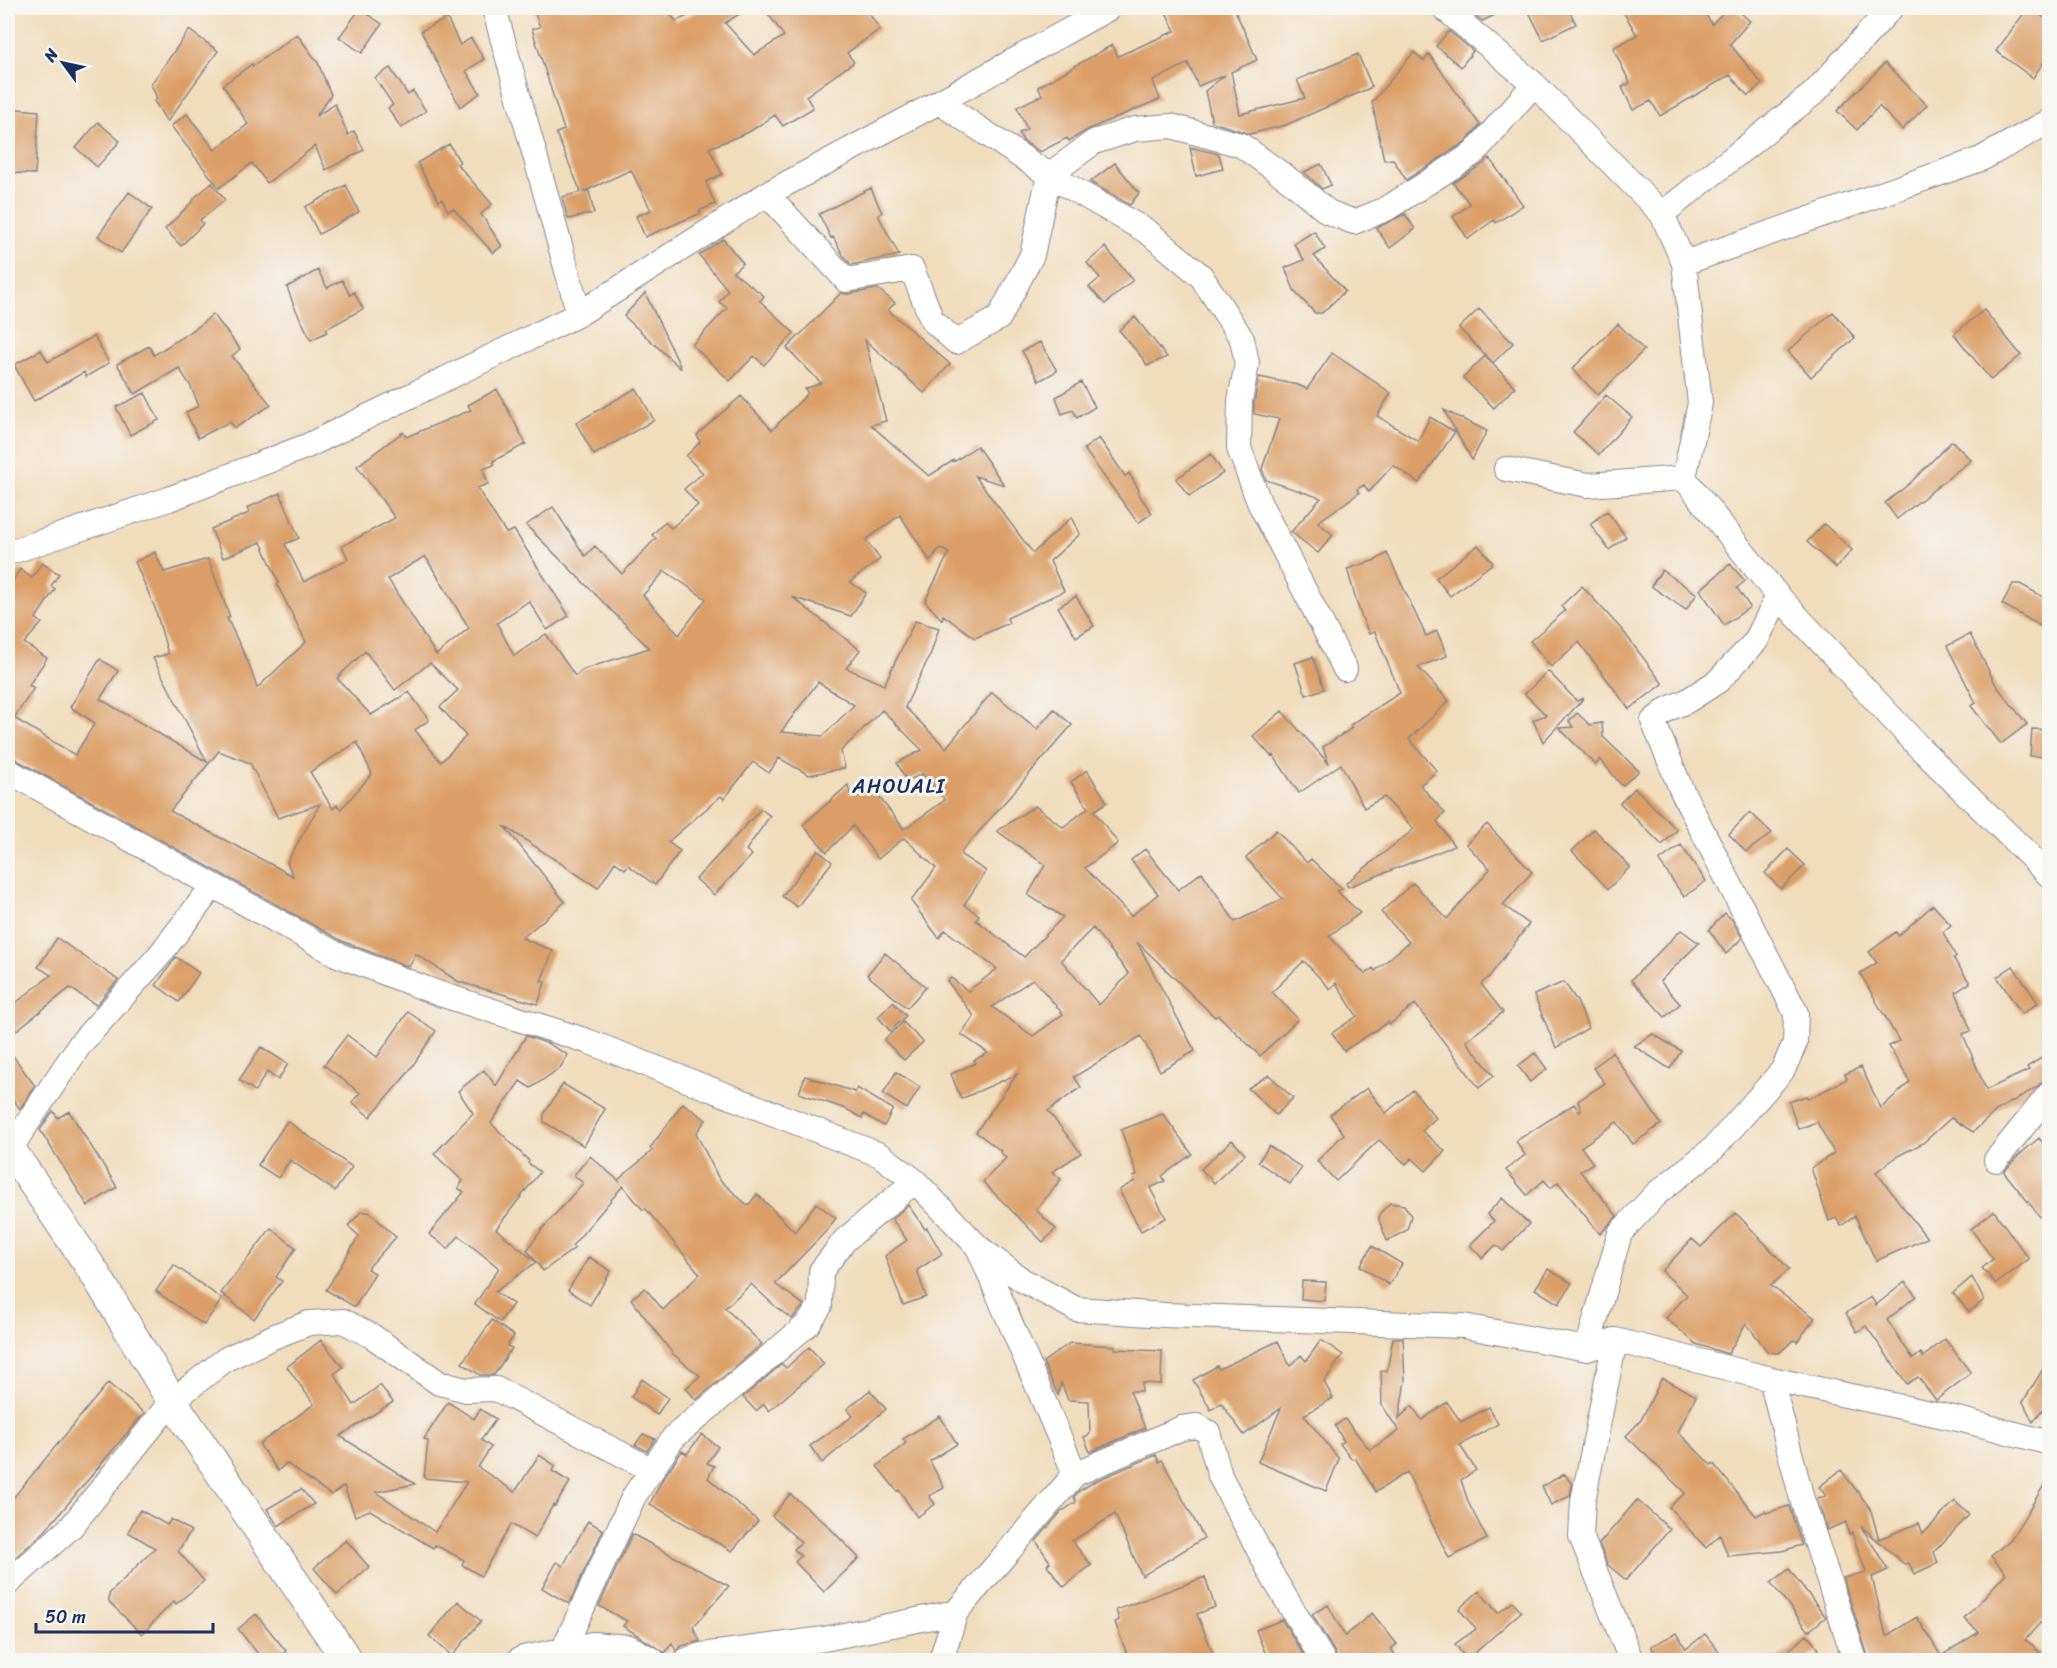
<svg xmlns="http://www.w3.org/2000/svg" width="2057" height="1668" viewBox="0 0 2057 1668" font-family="Sriracha,sans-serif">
	<rect width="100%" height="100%" fill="#f6f6f2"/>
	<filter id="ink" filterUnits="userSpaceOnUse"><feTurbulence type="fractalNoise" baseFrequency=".0167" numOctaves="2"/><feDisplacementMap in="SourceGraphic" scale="12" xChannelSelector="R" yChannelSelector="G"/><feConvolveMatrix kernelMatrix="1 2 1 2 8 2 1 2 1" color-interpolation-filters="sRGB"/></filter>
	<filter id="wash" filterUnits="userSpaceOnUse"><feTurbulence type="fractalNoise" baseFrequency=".008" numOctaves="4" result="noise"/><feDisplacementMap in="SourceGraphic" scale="24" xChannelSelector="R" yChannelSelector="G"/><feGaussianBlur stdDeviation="1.35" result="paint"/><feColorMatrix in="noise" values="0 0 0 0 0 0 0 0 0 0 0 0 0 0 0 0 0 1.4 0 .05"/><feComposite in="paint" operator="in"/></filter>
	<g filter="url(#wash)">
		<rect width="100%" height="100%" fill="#f1dcbb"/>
		<g id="blocks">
			<path fill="#db9e66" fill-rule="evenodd" d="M533,8h132l11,13 30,-13h43l-24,15 29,32 30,-19 -20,-28h101l15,21 -33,24 7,9 -48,34 7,12 -30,18 -8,-11 -26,17 -40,16 13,26 -16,8 9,22 -16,7 2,2 -56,24 -9,-21 15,-6 -20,-40 -48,22 6,-1 5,22 -26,6 -6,-22 19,-5 -25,-59 8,-3 -32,-101 8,-2z
				M1164,8h70l23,52 -26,12 9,42 65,-16 -8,-18 61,-26 14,33 -86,38 -36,9 -38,-12 -7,-31 20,-16 -27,11 -10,-23 -35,18 7,18 -71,30 -20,12 -2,-3 -27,14 -17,-11 -4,-8 8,-4 -10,-22 25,-12 -4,-8 74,-42 6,11 57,-25z
				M1467,8h43l-28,13z
				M1527,8h41l8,16 -33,16z
				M1621,8h80l11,16 15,-16h8l15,13 -20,23 32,40 -14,12 -18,-21 -70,41 -9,-15 -18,9 -11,-23 8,-4 -17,-35 24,-13z
				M2028,8h3l18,13v33l-16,24 -37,-27z
				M360,9l22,15 -20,29 -23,-16z
				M447,18l13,27 11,-7 13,21 -18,12 14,22 -20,14 -39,-76z
				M189,30l29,21 -51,71 -13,-21 3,-2 -6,-15z
				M1449,31l24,20 -12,16 -25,-21z
				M297,34l21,29 13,32 -15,21 19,-12 13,31 6,-4 10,19 -38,20 -11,-24 -48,37 -15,-20 -33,25 -48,-62 16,-12 28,36 33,-26 -25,-39 29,-21 1,2z
				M1414,52l10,9 5,-7 51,71 -15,17 -59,38 -13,-21 -9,1 -12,-58z
				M1885,63l42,42 -25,25 -23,-24 -22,24 -20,-19z
				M390,68l18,27 5,-4 13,20 -25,17 -13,-20 5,-3 -18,-27z
				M17,109l22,2 -4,63 -23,-1z
				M98,122l22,19 -23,26 -21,-19z
				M449,144l11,18 -3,2 35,40 -11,10 21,32 -9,7 -40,-45 -5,3 -6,-12 -3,2 -22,-38z
				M1190,147l29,7 4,15 -27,7z
				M1489,158l34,47 -27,18 -2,-3 -26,19 -15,-22 17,-13 -17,-21 29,-18z
				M1115,163l24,30 -9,12 -40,-23z
				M1321,164l10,21 -9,4 -18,-17z
				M212,183l13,17 -25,20 3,4 -22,22 -16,-17 29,-29v-2z
				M346,185l13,27 -40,22 -14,-27z
				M871,188l11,25 -4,2 21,40 -48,10 -8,-10 -10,-18 -2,1 -12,-24z
				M129,192l23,17 -31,44 -23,-17z
				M1405,214l10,15 -25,19 -14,-20z
				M1314,231l11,18 -11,7 31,35 -23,22h-7l-20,-21 -10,-24 19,-8 -10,-16z
				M723,239l20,24 -10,9 31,24 -4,5 34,32 -30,32 -10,-9 -24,25 -38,-36 35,-37 -8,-6 9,-12 -29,-35z
				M1105,247l28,33 -28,24 -16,-17 11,-9 -13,-15z
				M318,270l9,18 15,-8 8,15 4,-3 9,17 -37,20 1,3 -16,8 -17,-34 -7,-19z
				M878,289l17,14 -7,7 62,54 -26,29 -59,-53 21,81 -15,4 58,51 25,-16 1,1 22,-15 27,39 -29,-9 58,77 39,-36 8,17 -30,27 14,30 -57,27 2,5 -34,15 -32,-23 -1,5 -17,-19 24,-48 -9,-5 -10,13 -30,-46 -34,25 14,19 -30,23 16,11 -15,23 -59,-19 68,53 -14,18 38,17 31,-64 24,7 -8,25 -26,54 41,41 46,-56 45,37 17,-20 18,16 -110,126 -1,4 25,16 -22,34 15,10 -3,5 48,37 39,-40 -35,-22 17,-30 -48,-34 38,-25 28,21 25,-19 -17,-26 16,-12 20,32 -13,9 24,32 -33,25 46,48 27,-22 -27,-34 14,-11 33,41 24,-18 33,50 48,-23 -37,-41 30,-28 31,33 4,-4 31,30 -5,2 23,22 -31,23 36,38 8,-6 2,3 34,-29 -28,-30 32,-29 34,36 43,-50 -24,-25 21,-20 45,48 -29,33 26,19 -39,52 -9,8 22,28 -37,29 28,35 -15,12 -64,-84 -25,20 -2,-2 -44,29 -12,-18 25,-17 -21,-33 -6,6 -26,-28 -32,31 26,27 -38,37 -42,-41 -3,2 -78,-75 58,109 -35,20 -19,-35 -67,41 7,10 -33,24 33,42 -29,19 9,7 -25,31 20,19 -13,13 -60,-60 23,-24 -6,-6 1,-1 -25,-19 41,-58 -56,25 -10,-25 25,-11 -2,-3 14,-7 -27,-19 13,-18 -27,-35 4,-3 17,13 29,-22 -52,-39 -6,8 -28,-37 25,-33 -32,-30 -26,21 -25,-33 -26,26 -24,-27 45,-40 2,9 19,-10 35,45 41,-29 -23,-26 -15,7 -10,-18 25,-13 -40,-40 -41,41 4,17 -36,7 -30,-17 -10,15 -16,-11 -29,37 -3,-3 -53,46 12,9 -25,34 -27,-20 -3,4 -10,-7 -17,26 -94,-62 61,76 -43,36 31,13 -12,30 4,1 -7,22 -79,-22 -43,-28 -7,13 -67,-26 -327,-182 -7,-2v-169l12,-19 12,9 10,-15 17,11 -8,12 4,3 -19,29 6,5 -18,20 23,15 -18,27 5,3 -20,30 61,37 20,-32 -25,-16 30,-48 18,12 -18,28 107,63 -54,-104 15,-4 -13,-46 -20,-46 20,-10 9,20 44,-13 22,58 -3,1 21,44 9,26 49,-46 -29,-58 2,-1 -18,-41 -38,16 -12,-29 38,-16 -2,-5 33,-15 19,45 -14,6 19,38 44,-23 -6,-13 53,-28 -38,-52 46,-34 3,5 65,-27 -3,-5 29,-16 29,55 -33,17 1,4 -11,4 5,15 -11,4 29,45 8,-3 55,86 -22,14 -18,-29 -32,22 17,33 32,-22 29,42 7,-6 67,-22 -123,-123 27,-18 32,49 10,-10 27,28 34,-36 -4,-3 13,-13 6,6 27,-23 -14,-16 19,-16 -17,-17 14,-14 -3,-7 44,-39 31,34 36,-37 -3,-4 16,-6 -34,-35 54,-55 7,1zM425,556l44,72 -33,27 -48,-76zM665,571l41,28 -27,36 -36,-40zM365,651l30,39 35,-27 28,27 -18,17 26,29 -25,26 -26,-32 14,-10 -20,-28 -38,23 -34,-37zM818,682l36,23 -31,31 -42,-4zM357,742l15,32 -31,35 -4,-4 -4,4 -23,-37zM219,751l31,12 28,55 42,-14 -33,58 6,14 -123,-65zM1093,928l36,46 -30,31 -38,-45zM1033,979l30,35 -30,22 -41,-29z
				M645,293l36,75h-1l-56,-52z
				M1479,309l34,34 -20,20 -34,-35z
				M1984,310l37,45 -30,25 -37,-46z
				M1833,312l22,26 -44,39 -23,-26z
				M213,314l27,35 -8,7 39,49 -36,23 -5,-6 -32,16 -12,-26 13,-6 -9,-21 -11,-17 -44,26 -18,-30 32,-18 5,9 44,-28z
				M1135,317l32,40 -20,9 -3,-6 -25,-30z
				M1618,324l26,26 -46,45 -26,-26z
				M94,336l15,27 -23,14 -2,-5 -50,29 -20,-36 27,-15 7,12z
				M1040,342l17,29 -18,10 -17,-30z
				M1332,353l59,40 -14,23 41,25 12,-24 25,15 -36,51 -26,-18 -24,27 -5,-7 -7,4 2,4 -41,29 15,13 -15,18 -27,-21 30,-34 -55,-18 -4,-11 17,-50 -25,-5v-11l5,-26 39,8 9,4z
				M1485,356l30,31 -21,21 -31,-30z
				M1081,382l14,25 -18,11 -4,-8 -11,4 -6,-17z
				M636,388l18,32 -60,35 -18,-32z
				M145,393l14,27 -29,15 -14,-28z
				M1606,395l26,22 -33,38 -26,-23z
				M1444,410l43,21 -15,29z
				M1099,438l26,38 4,-3 10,17 -2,2 15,21 -14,10 -54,-74z
				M1952,441l19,19 -74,59 -12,-16 24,-19z
				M1211,454l12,19 -34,23 -13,-17z
				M1607,511l19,26 -17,13 -19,-26z
				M1824,524l28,26 -16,18 -29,-26z
				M1478,545l15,18 -43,33 -14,-18z
				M1387,553l39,83 11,-5 10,25 -29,11 31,34 -40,38 28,32 -17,14 25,28 -8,8 17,25 -106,41 -2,-4 68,-54 -30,-32 -20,11 -23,-44 -42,29 -26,-38 -2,1 -18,-20 29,-25 47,53 -6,-17 29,-19 -2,-3 50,-32 -25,-61 -6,2 -9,-21 -13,-44 29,-9z
				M1730,564l15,17 -8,7 13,19 -26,18 -24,-35z
				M1662,570l35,24 -11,16 -35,-24z
				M2013,584h7l29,16v31l-47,-27z
				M1582,586l41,45 40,53 -34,25 -50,-67 -28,25 -21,-26 35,-30 -4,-5z
				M1076,596l18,30 -18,11 -18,-30z
				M1970,634l26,51 31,39 -26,20 -30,-38 5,-3 -29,-57z
				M1313,657l11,32 -18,6 -11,-32z
				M1548,671l29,30 7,-3 -41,44 -10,-22 13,-5 -21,-21z
				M1577,713l13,12 12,-2 1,14 36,34 -17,15 -22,-27 -4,6 -37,-37 14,-1 -4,-6z
				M2032,729l17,1v27l-19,-1z
				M1635,788l42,42 -15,15 -42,-42z
				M761,809l9,7 -24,34 6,5 -38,40 -18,-16z
				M1750,812l22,21 -26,19 -17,-18z
				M1594,829l36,38 -22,22 -36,-38z
				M1681,845l25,36 -22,16 -25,-36z
				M1788,849l17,16 -24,24 -16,-16z
				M818,850l14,12 -35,45 -15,-11z
				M1933,905l18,20 -8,7 13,25 -3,1 17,25 -14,9 15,39 -8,3 23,56 43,-20 -2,-3 22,-14v26l-5,1 -8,8 -39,22 -24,22 -22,-14 -28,25 -25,13 -22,16 51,66 -51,23 -21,-45 -14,10 -5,-8 -7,3 -18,-53 23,-15 -17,-31 -19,7 -9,-27 17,-6 2,3 39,-20 -2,-5 16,-7 20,41 29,-26 -21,-36 10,-5 -39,-68 17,-10 -8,-11 27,-20 2,4z
				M1725,913l7,7 10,18 -16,16 -17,-24z
				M1681,930l18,13 -39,38 20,23 -15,13 -34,-37z
				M57,938l61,42 -22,25 -26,-17 -62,49v-28l43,-34 -13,-8z
				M885,953l41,34 -19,21 -40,-33z
				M176,957l23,16 -20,29 -23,-17z
				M2013,966l25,37 -16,11 -25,-37z
				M1564,982l13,19 11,27 -32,20 -22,-53z
				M893,1002l13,14 -16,15 -12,-14z
				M408,1012l28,19 -29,43 -37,43 -18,-15 8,-9 -36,-28 23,-30 30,22z
				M903,1022l20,20 -19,18 -20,-20z
				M1653,1034l28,17 -11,18 -36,-23z
				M526,1036l23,8 19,11 -8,13 -29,20 -11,-7 -29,42 38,38 -1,2 12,9 -44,57 40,33 -41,30 18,12 -13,18 -25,-18 24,-36 -40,-32 -11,13 -19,-15 35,-42 -6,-4 5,-7 -29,-27 39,-41 -15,-22 26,-21 12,16z
				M261,1047l27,17 -10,16 -11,-8 -12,19 -16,-11z
				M8,1049l27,37 -15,23 -12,-17z
				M1612,1052l49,72 -28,20 -16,-22 -36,25 12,16 -13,8 37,45 -17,18 -42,-52 -7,6 -7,-8 -17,15 -21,-25 19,-15 -9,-14 58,-37 5,7 2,-1 -3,-9 27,-18 -12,-15z
				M1535,1053l12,16 -17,13 -12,-16z
				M896,1072l24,15 -13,22 -24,-15z
				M1269,1075l24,23 -17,17 -28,-27z
				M805,1076l50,16 2,-4 36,21 -9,17 -20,-12 -2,4 -16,-9 -47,-16z
				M563,1084l42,25 -21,37 -40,-24v-8z
				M1367,1088l19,25 27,-23 23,28 -14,13 23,20 -19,20 -14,-13 -6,6 -27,-24 -43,41 -19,-20 27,-27 -14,-19z
				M683,1103l23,17 -10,13 23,46 29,27 9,-12 38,38 21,-29 20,15 -8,11 -53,55 29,21 -12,14 -16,-12 -25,-23 -26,24 37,36 -66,56 -10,-12 14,-12 -27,-22 -42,-55 14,-11 18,22 37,-36 -55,-66 -2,2 -20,-24 -51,60 3,2 -32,23 -16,-21 16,-22 40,-45 -9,-8 16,-19 30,26 -2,-2 35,-30 -3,-2z
				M53,1111l5,7 11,-7 48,76 -29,19 -48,-76z
				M1163,1114l29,40 -30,22 3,5 -15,7 16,30 -25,13 -22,-41 16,-9 -2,-4 4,-2 -16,-45z
				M287,1121l65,46 -17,24 -45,-31 -12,18 -20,-13z
				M2039,1138l10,13v77l-45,-56 14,-16z
				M1232,1140l13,14 -31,29 -13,-14z
				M1269,1146l33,22 -12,16 -32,-22z
				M1502,1198l27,26 -26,27 -7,-6 -14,13 -12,-13 24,-24 -7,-7z
				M1390,1203l14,2 7,11 -4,14 -20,11 -8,-21 1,-7z
				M908,1205l17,24 2,-1 15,26 -25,16 9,27 -23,8 -18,-49 22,-16 -15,-21z
				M1994,1211l35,48 -33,25 -14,-16 11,-9 -22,-30z
				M361,1212h8l27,25 -29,32 8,4 -20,34 -29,-17 33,-54 -11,-10z
				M1736,1213l53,56 -18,17 44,32 -18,24 -3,-2 -15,13 -11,-1 -22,-29 -18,31 -32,-10 -30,-26 21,-23 -25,-24 30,-32 9,8z
				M271,1228l25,20 -20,29 6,4 -28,38 -33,-26z
				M1372,1246l30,18 -13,21 -29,-19z
				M589,1257l22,14 -21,34 -22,-15z
				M174,1265l48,34 -18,26 -48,-34z
				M1548,1269l24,14 -13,21 -24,-15z
				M1972,1277l12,23 -15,12 -16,-19z
				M1302,1281l24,1 -2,19 -23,-2z
				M1905,1282l11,14 -29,24 26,39 8,-6 2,4 22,-18 26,34 -35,27 -18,-23 -11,7 -41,-58 -9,6 -11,-19 25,-16 5,8z
				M492,1320l22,16 -7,10 5,2 -18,27h-14l-18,-12z
				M1393,1338h10l2,43 -6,37 13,-12 10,14 25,-18 14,20 28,-15 9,17 -38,21 16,25 -15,10 8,24 18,35 -38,19 -42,-86 -31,20 -21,-34 -3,1 -12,-15 4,-3 -9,-15 10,-7 25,31 29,-19 -17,-26 -1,-34h6z
				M321,1340l22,27 -9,7 20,31 26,-20 13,17 -53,34 75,48 -39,8 59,40 32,-50 -43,-4 4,-37 -4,-2 24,-37 26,17 6,-10 16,10 -15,21 10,7 -13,20 37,25 24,-37 17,11 -4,5 18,11 -15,24 -2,-1 -18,33 -24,-14 -30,52 -19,-11 2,-5 -29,-15 -2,3 -63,-38 -15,6 -11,-30 -13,9 -45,-32 -8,8 -19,-27 55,-40 -27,-37z
				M1321,1340l22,15 -19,27 9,16 -29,17 35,44 -13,32 -68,-29 23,-54 -37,27 -23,-32 -10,7 -18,-30 24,-14 2,3 59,-28 12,25 11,-11 5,6z
				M1070,1343l45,3v3l47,2 -1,33 -19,-1v8h-12l15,37 -55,24 -6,-15 6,-3 -1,-33 -21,-1 -7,-17 -3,12 -15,-33z
				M809,1347l15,17 -55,47 -5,-7 -8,7 -13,-14 39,-33 4,4z
				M2049,1359v55l-7,-4 -9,12 -10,-20z
				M1662,1378l34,18 -18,36 33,33 2,-2 43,53 9,-5 1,2 23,-7 13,39 -20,6 -54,5 -8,-21 -14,13 -37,-41 16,-14 -59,-57 15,-16z
				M642,1379l26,19 -11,17 -26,-18z
				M108,1383l36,30 -99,118 -37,33v-60z
				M870,1390l16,19 -64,54 -12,-17 43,-30 -6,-7z
				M940,1416l17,28 -27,17 14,27 -15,8 6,8 -18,13 -18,-27 -2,1 -20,-25 29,-23 -3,-4z
				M643,1434l12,5 -8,12 -12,-6z
				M702,1434l16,13 -11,16 7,3 -6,12 50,43 -26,30 -82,-47 12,-24 20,-29 5,3z
				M1156,1455l3,7 3,-2 42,78 -62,38 -27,-62 -43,27 19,24 -27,22 -17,-22 3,-3 -14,-21 25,-29 15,-10 -2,-5 5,-6 16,-10z
				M1841,1470l29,38 9,31 40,-16 4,11 32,-33 14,14 -35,37 4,11 -24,11 -5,-11 -5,1 -43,-38 27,44 -16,7 14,59 31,-19 24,39 38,-24 -15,-13 42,-46 -15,-17 20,-17 38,-62v136l-24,27 24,20h-180l-26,-82 23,-6 -14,-39 -3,2 -3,-13 -19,8 -10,-32 9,-2 -7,-9z
				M1565,1474l7,11 -2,11 -19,9 -9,-19z
				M301,1489l13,15 -36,22 -11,-17z
				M790,1494l33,27 36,37 -35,34 -29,-30 6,-6 -7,-7 7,-7 -29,-26z
				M1637,1500l33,29 -44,51 -18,-15 -9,-21z
				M140,1510l27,15 4,-6 20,12 -13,20 26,30 -28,23 -2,-3 -32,33 -33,-32v-8l46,-46 -27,-16z
				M588,1521l15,9 -34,74 -27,-16 15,-26 6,4z
				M632,1534l97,52 -36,41 7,14 -18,5 -6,5 -4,-8 -7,10 -42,-27 4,-5 -28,-15z
				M346,1540l23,27 -32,28 -23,-27z
				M1789,1569l37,48 -17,14 -38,-48z
				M1205,1577l10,30 -18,7 19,46h-87l-14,-38 4,-2 -3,-10z
				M1479,1591l19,22 15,-11 8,10 -54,48 -12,-16 21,-15 -17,-20z
				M458,1601l23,20 -29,35 -23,-20z
				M1328,1605l17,31 27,-23 25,31 -6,5 8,11h-62l-2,-7 -23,-39z
				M256,1614l30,37 -11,9h-12l-25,-31z
				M1282,1620l25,40h-39l-12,-30z
				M1677,1633l9,16 19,-15 21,26h-67l-8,-14z
				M1807,1635l12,14 -13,11h-29z"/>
		</g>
	</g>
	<g filter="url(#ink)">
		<use href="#blocks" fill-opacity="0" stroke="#86868c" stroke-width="1.5"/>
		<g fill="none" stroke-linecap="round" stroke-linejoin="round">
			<defs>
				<path id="minor" d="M494,8l85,306
					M1444,8l90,76 128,130 22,49 16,140 -16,75 -96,7 -82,-16
					M939,102l110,73 99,57 53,44 41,63 5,24 -7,38 -1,47 20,54 86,167
					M767,194l79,86 66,-11 20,51 24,22 43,-24 33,-63 17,-80 45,-33 41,-13 36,-3 70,19 50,36 37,31 26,10 32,-13 88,-56 60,-69
					M1662,214l152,-121 77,-85
					M1684,263l297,-104 69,-38
					M1684,478l94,118 142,152 130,128
					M8,553l161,-54 138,-53 272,-132 188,-120 172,-92 170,-94
					M8,771l328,183 101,39 150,48 293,114 35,26 63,66 44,33 54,29 89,6 298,11 124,23 28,-9 156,39 187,40 92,24
					M8,1152l73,-109 77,-86 55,-71
					M1996,1160l54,-67
					M978,1247l97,227
					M1615,1340l-32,161 -2,35 50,124
					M1587,1349l33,-116 36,-39 58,-46 69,-78 12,-27 1,-30 -114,-222 -29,-70 15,-12 19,-8 31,-20 38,-40 22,-45
					M1771,1379l31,120 53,161
					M8,1583l63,-56 101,-126 54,-42 49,-23 34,-13 34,-2 29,15 67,47 27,7 30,-1 156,81
					M563,1650l71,-154 40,-59 134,-113 12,-18 1,-35 24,-31 70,-59
					M519,1660l4,-2 70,-14 36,3 24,13
					M687,1660l15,-5 122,-16 132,-27
					M941,1660l15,-48 119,-138 107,-46 15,-2 11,6 12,44 54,103 49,81"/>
				<path id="major" d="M8,1146l86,126 78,129 175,259"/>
			</defs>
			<use href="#minor" stroke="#86868c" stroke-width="26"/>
			<use href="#major" stroke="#86868c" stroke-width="32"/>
			<use href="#minor" stroke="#fff" stroke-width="24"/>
			<use href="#major" stroke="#fff" stroke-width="30"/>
		</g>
	</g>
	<g text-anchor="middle" stroke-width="6" stroke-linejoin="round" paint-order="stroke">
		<g font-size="20" letter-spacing="1.5" fill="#1b2f5e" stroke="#f6f6f2">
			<text x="899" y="793">AHOUALI</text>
		</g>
	</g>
	<rect width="2057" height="1668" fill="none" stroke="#f6f6f2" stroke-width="30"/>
	<g transform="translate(63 63) rotate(303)" stroke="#f6f6f2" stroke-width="4.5" paint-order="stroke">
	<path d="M0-4.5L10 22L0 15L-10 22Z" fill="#1b2f5e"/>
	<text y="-9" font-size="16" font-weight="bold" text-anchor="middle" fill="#1b2f5e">N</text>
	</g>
	<path d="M36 1623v9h177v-9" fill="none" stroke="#1b2f5e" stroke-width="3"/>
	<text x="45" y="1623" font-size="18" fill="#1b2f5e" stroke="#f6f6f2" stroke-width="4.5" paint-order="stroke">50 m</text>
</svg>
